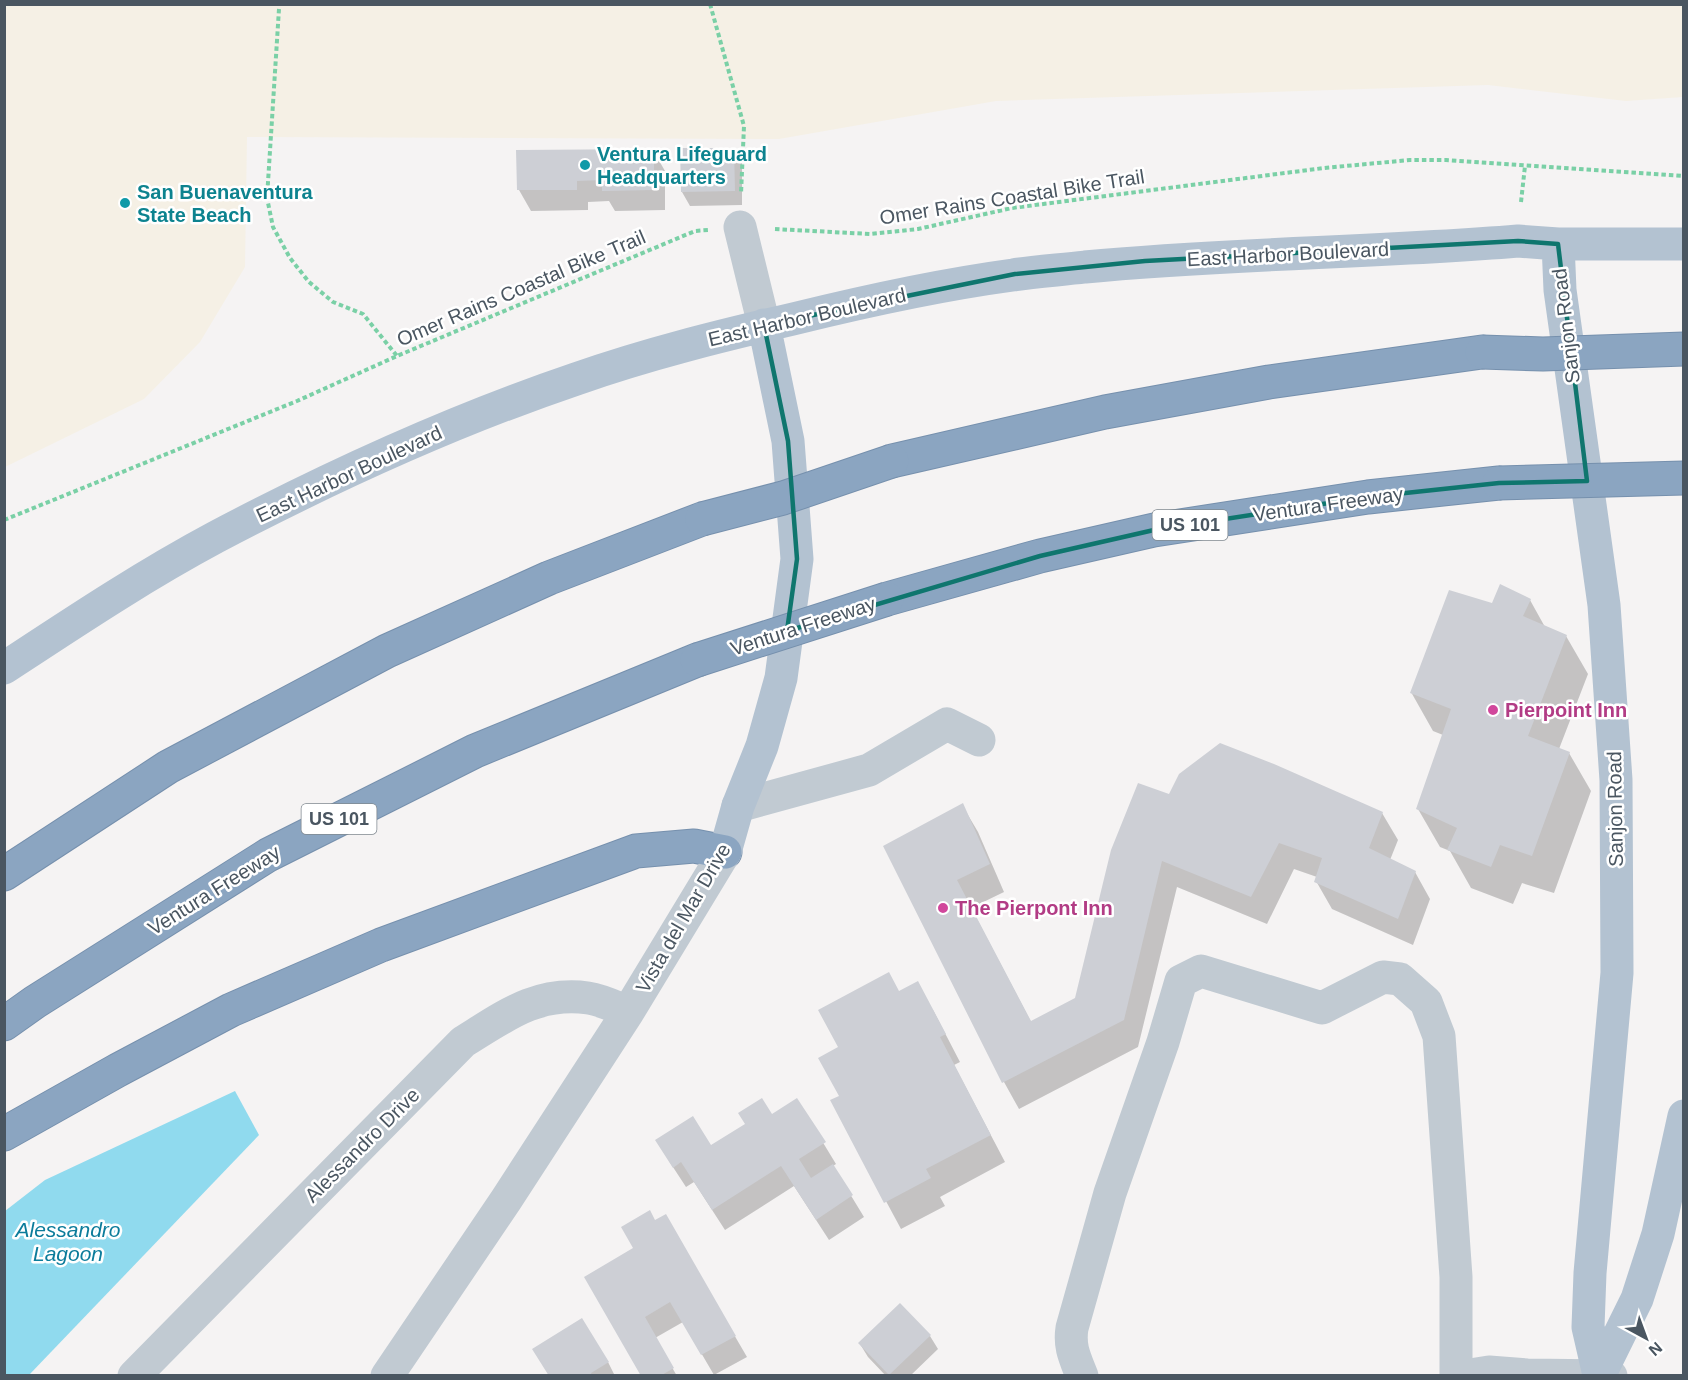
<svg xmlns="http://www.w3.org/2000/svg" width="1688" height="1380" viewBox="0 0 1688 1380" font-family="Helvetica,sans-serif">
	<rect width="100%" height="100%" fill="#f5f3f3"/>
	<path fill="#f5f0e5" d="M5,4l1678,1v92l-57,4 -138,-16 -492,16 -217,38 -532,-2 -2,130 -45,75 -56,57 -139,68z"/>
	<path fill="#90daee" d="M235,1091l24,44 -230,240h-24v-164l40,-31z"/>
	<path fill="#0003" d="M653,150l12,21v39l-50,1 -6,-10 -21,1v8l-57,1 -12,-21z
		M734,150l8,13v42l-52,1 -8,-14z
		M1530,600l15,27 21,9 22,38 -29,75 10,4 22,38 -37,102 -32,-10 -9,21 -42,-16 -21,-37 -10,-4 -22,-38 25,-74 -10,-4 -22,-39 82,-87z
		M1170,796l212,17 16,27 -8,20 25,12 15,27 -17,46 -81,-36 -16,-28 1,-4 -23,-8 -27,55 -90,-37 -39,160 -119,62 -15,-27 -119,-236 77,-41 16,27 26,60 -33,16 60,114 45,-23z
		M899,993l34,17 27,52 -6,3 51,97 -65,35 5,9 -44,23 -69,-128 9,-5 -1,-48z
		M797,1100l39,64 -3,2 31,51 -35,23 -35,-54 -69,44 -31,-48 -8,5 -17,-26 41,-14 62,-31z
		M665,1216l82,141 -33,18 -31,-53 -28,16 22,38h-34l-8,-128 20,-26z
		M930,1336l8,13 -28,27h-24l-18,-19 -8,-13z
		M608,1362l7,14h-65z"/>
	<path fill="#cdcfd5" d="M680,148h54l1,43 -54,1z
		M654,149v41l-52,1v-11l-25,1v9h-60l-1,-40z
		M1500,584l31,15 -8,17 44,19 -39,101 42,16 -38,104 -32,-11 -9,22 -44,-17 10,-22 -41,-19 35,-100 -41,-16 39,-103 43,13z
		M1220,743l54,21 109,48 -14,36 47,23 -18,48 -84,-37 8,-24 -43,-15 -28,54 -89,-36 -38,159 -122,63 -119,-237 80,-43 27,61 -33,16 74,141 44,-23 36,-148 27,-67 31,11 10,-20z
		M889,972l10,19 19,-10 28,53 -6,3 51,98 -65,34 5,9 -47,25 -54,-103 9,-4 -21,-38 20,-11 -20,-37z
		M762,1098l10,16 25,-16 29,44 -27,17 12,19 22,-14 20,31 -37,25 -35,-54 -69,44 -31,-48 -8,6 -18,-28 38,-24 18,29 34,-21 -7,-11z
		M650,1210l5,10 11,-6 70,122 -35,19 -31,-53 -25,15 29,51 -14,8h-19l-57,-99 49,-29 -12,-21z
		M900,1303l31,32 -42,40 -31,-32z
		M582,1318l27,44 -18,11 1,3h-43l-17,-27z"/>
	<g fill="none" stroke-linecap="round" stroke-linejoin="round">
		<defs>
			<path id="highway" d="M892,461l213,-49 164,-30 213,-30
				M887,599l153,-43 114,-26 214,-33 131,-14
				M4,874l164,-107 219,-116 162,-73 153,-59
				M4,1024l31,-22 233,-147 207,-104 222,-91
				M4,1134l114,-64 113,-60 150,-65 255,-94 58,-5 31,6"/>
		</defs>
		<use href="#highway" stroke="#7690ad" stroke-width="35"/>
		<path stroke="#7ad0a6" stroke-width="4" stroke-dasharray="4.5 3" stroke-linecap="butt" d="M710,4l34,122 -3,68
			M279,9l-12,189 6,29 17,31 19,24 24,20 30,12 34,42
			M1521,202l4,-36
			M775,229l95,5 48,-5 94,-21 312,-40 86,-8h36l238,16
			M4,520l293,-119 100,-45 298,-125 13,-1"/>
		<path stroke="#c1cad2" stroke-width="33" d="M740,227l24,98
			M738,806l131,-36 78,-46 32,16
			M134,1376l329,-334c42,-26 74,-51 125,-44 14,2 28,9 40,14
			M387,1376l119,-176 122,-188 97,-160
			M1082,1376c-7,-18 -13,-29 -10,-48l38,-135 53,-151 18,-61 20,-10 121,37 61,-31 17,2 26,23 13,34 17,241v99
			M1464,1376l25,-4 38,3 84,1"/>
		<path stroke="#b3c2d1" stroke-width="33" d="M1558,244l2,46 44,315 12,175 1,193 -27,300 -2,54 11,48
			M4,668c70,-46 139,-92 212,-131 116,-61 236,-116 360,-158 71,-25 144,-43 217,-60 73,-18 146,-34 220,-44 24,-4 48,-5 72,-8 144,-14 289,-14 433,-26l40,3h126
			M725,852l13,-46 24,-60 19,-68 16,-119 -9,-118 -24,-116
			M1599,1376l38,-77 21,-65 26,-118"/>
		<use href="#highway" stroke="#8ba5c1" stroke-width="33"/>
		<defs>
			<path id="highway-bridge" d="M1482,352l61,2 141,-5
				M1499,483l185,-5
				M702,519l81,-21 109,-37
				M697,660l190,-61"/>
		</defs>
		<use href="#highway-bridge" stroke="#7690ad" stroke-width="35" stroke-linecap="butt"/>
		<use href="#highway-bridge" stroke="#8ba5c1" stroke-width="33"/>
	</g>
	<path fill="none" stroke="#0f766e" stroke-width="4.5" stroke-linejoin="round" d="M1518,241l40,3 29,237 -88,2 -131,14 -214,33 -114,26 -253,75 10,-72 -9,-118 -24,-116 251,-51 130,-13z"/>
	<g fill="#0f9aa8" stroke="#fff" stroke-width="2">
		<circle cx="585" cy="165" r="6"/>
		<circle cx="125" cy="203" r="6"/>
	</g>
	<g fill="#d1479c" stroke="#fff" stroke-width="2">
		<circle cx="1493" cy="710" r="6"/>
		<circle cx="943" cy="908" r="6"/>
	</g>
	<g text-anchor="middle" stroke-width="5" stroke-linejoin="round" paint-order="stroke">
		<g fill="#fff" stroke="#808990" stroke-width="1.5">
			<rect x="1152.5" y="510" width="75" height="30" rx="4.5"/>
			<rect x="301.5" y="804" width="75" height="30" rx="4.5"/>
		</g>
		<g font-size="18" font-weight="bold" fill="#4a5661">
			<text x="1190" y="531">US 101</text>
			<text x="339" y="825">US 101</text>
		</g>
		<g font-size="20" font-weight="bold" fill="#0d838f" stroke="#fff" text-anchor="start">
			<text x="597" y="161">Ventura Lifeguard<tspan x="597" dy="23">Headquarters</tspan></text>
			<text x="137" y="199">San Buenaventura<tspan x="137" dy="23">State Beach</tspan></text>
		</g>
		<g font-size="20" fill="#4a5661" stroke="#fff">
			<text transform="translate(1012 197) rotate(-9)" y="7">Omer Rains Coastal Bike Trail</text>
			<text transform="translate(1288 254) rotate(-3)" y="7">East Harbor Boulevard</text>
			<text transform="translate(521 288) rotate(-23)" y="7">Omer Rains Coastal Bike Trail</text>
			<text transform="translate(807 317) rotate(-13)" y="7">East Harbor Boulevard</text>
			<text transform="translate(1566 326) rotate(-97)" y="7">Sanjon Road</text>
			<text transform="translate(349 474) rotate(-25)" y="7">East Harbor Boulevard</text>
			<text transform="translate(1328 504) rotate(-8)" y="7">Ventura Freeway</text>
			<text transform="translate(803 626) rotate(-18)" y="7">Ventura Freeway</text>
			<text transform="translate(1615 809) rotate(-91)" y="7">Sanjon Road</text>
			<text transform="translate(214 890) rotate(-32)" y="7">Ventura Freeway</text>
			<text transform="translate(683 918) rotate(-60)" y="7">Vista del Mar Drive</text>
			<text transform="translate(362 1145) rotate(-45)" y="7">Alessandro Drive</text>
		</g>
		<g font-size="20" font-weight="bold" fill="#b23c85" stroke="#fff" text-anchor="start">
			<text x="1505" y="717">Pierpoint Inn</text>
			<text x="955" y="915">The Pierpont Inn</text>
		</g>
		<g font-size="21" font-style="italic" fill="#0c7c9b" stroke="#fff">
			<text x="68" y="1237">Alessandro<tspan x="68" dy="24">Lagoon</tspan></text>
		</g>
	</g>
	<rect width="1688" height="1380" fill="none" stroke="#4a5661" stroke-width="12"/>
	<g transform="translate(1646 1338) rotate(139)" stroke="#ffffff" stroke-width="4.5" paint-order="stroke">
	<path d="M0-4.5L10 22L0 15L-10 22Z" fill="#4a5661"/>
	<text y="-9" font-size="16" font-weight="bold" text-anchor="middle" fill="#4a5661">N</text>
	</g>
</svg>
